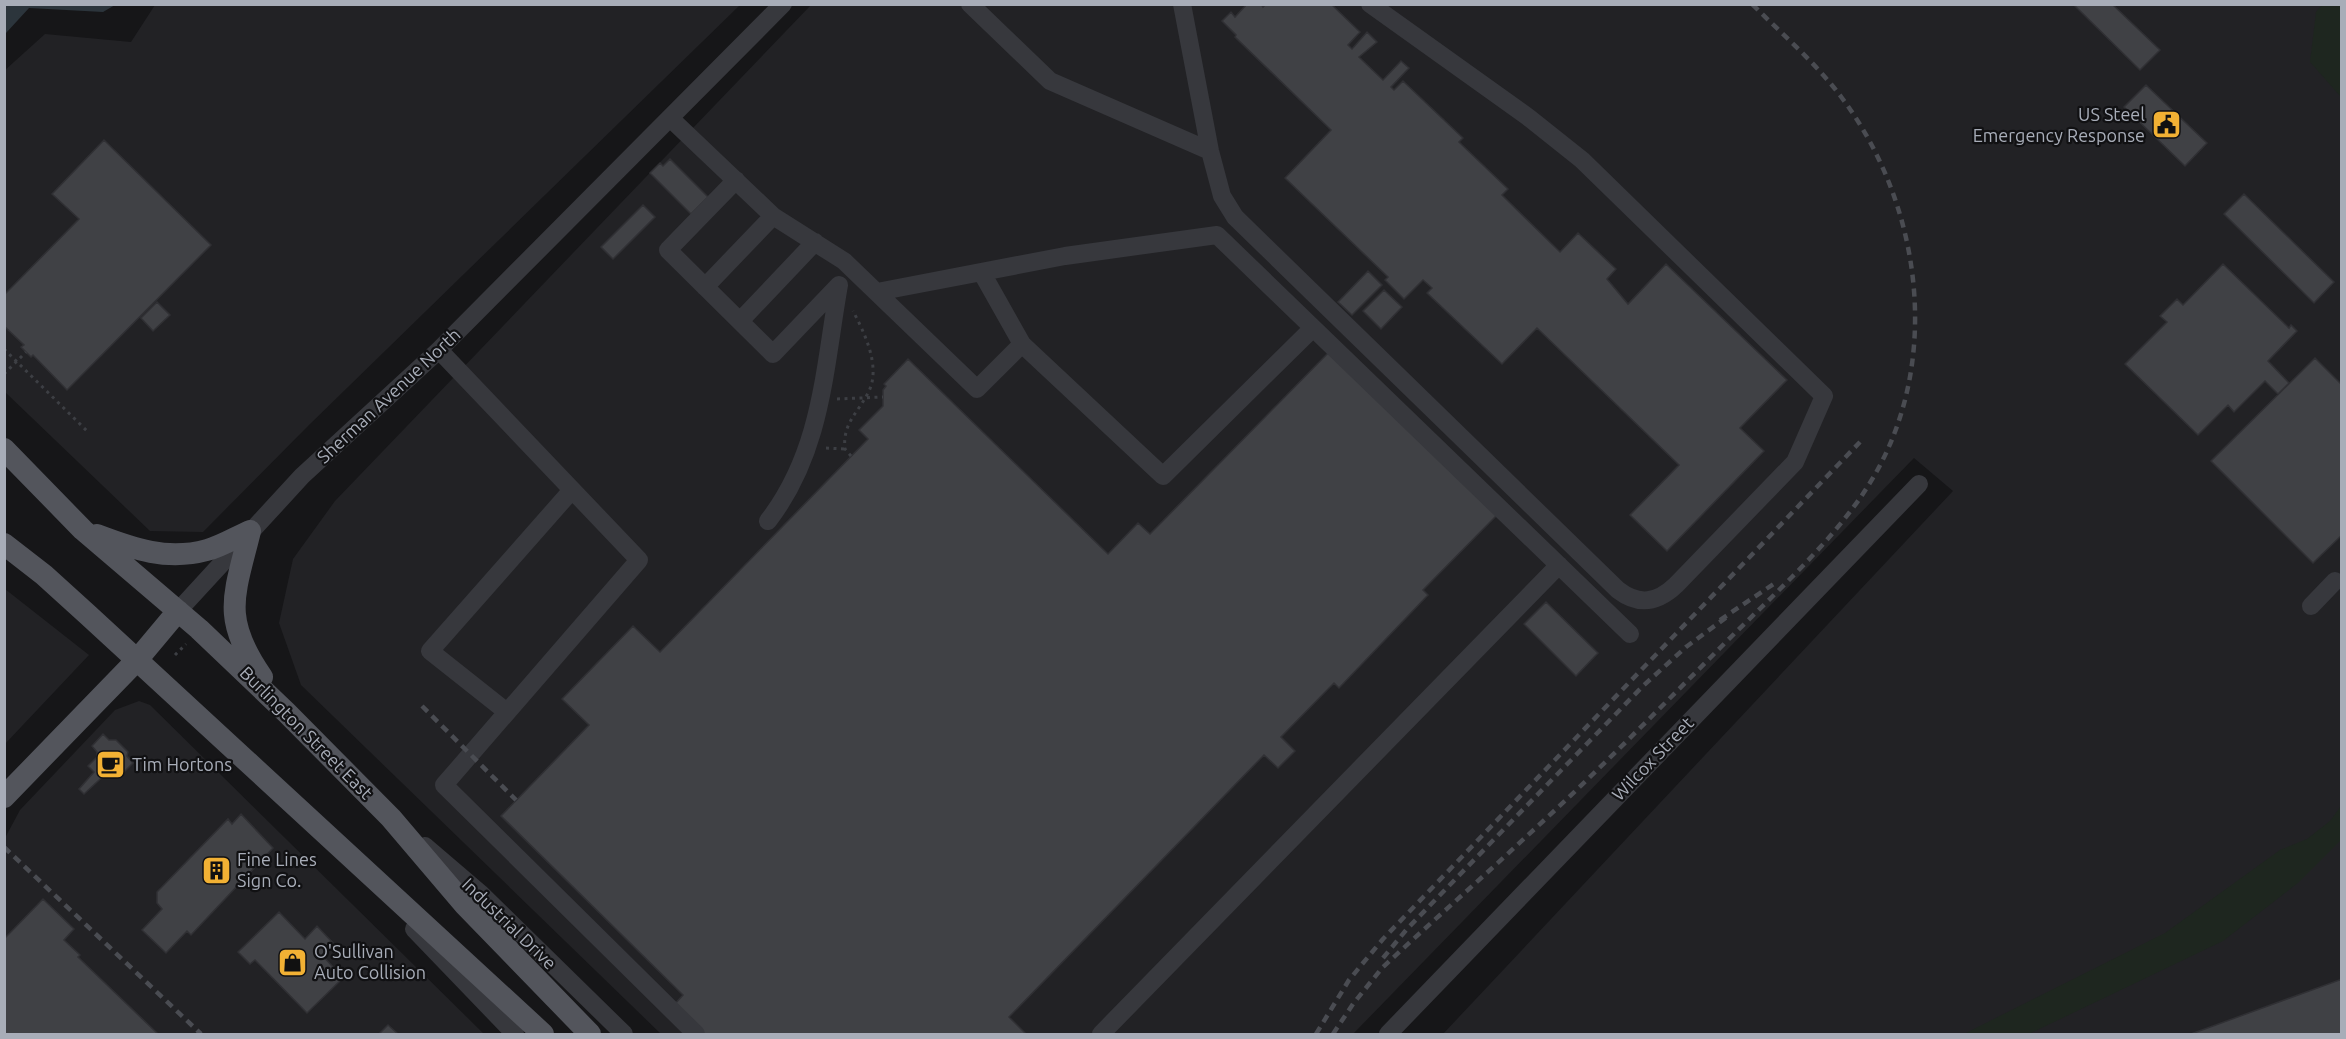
<svg xmlns="http://www.w3.org/2000/svg" width="2346" height="1039" viewBox="0 0 2346 1039" font-family="Ubuntu,sans-serif">
	<rect width="100%" height="100%" fill="#161618"/>
	<path fill="#222225" d="M155,5h585l-431,420 -106,107 -53,-1 -145,-139 -1,-321 41,-37 86,8z
		M811,5h1530v1029h-898l510,-543 -39,-33 -561,576h-692l-360,-349 -22,-62 14,-64 42,-58z
		M5,589l84,66 -84,89h-1z
		M139,701l11,4 334,329h-479v-196l15,-28 95,-100z"/>
	<path fill="#1e261f" d="M2322,5h19v92l-31,-35 6,-50z
		M2341,806v34l-43,43 -75,58 -194,93h-65l201,-101 115,-83 27,-11 23,-18z"/>
	<path fill="#2c353c" d="M5,5v-1l110,1 -12,7 -74,-4 -23,25z"/>
	<path fill="#404145" stroke="#303034" stroke-width="1.5" d="M1247,4h14l2,3 3,-3h65l29,28 -12,13 4,4 15,-17 10,10 -18,15 24,23 18,-19 8,7 -18,19 3,3 9,-9 60,57 -4,4 49,47 -6,6 58,57 18,-19 38,36 -9,10 21,25 38,-40 121,116 -47,48 24,23 -97,100 -37,-36 49,-50 -142,-137 -35,36 -75,-71 5,-5 -9,-8 -19,19 -19,-19 3,-3 -103,-99 46,-48 -96,-93 1,-2 -14,-14 9,-9 4,5z
		M2073,4h39l48,46 -20,20z
		M2146,85l61,58 -22,23 -61,-59z
		M104,140l107,105 -144,145 -34,-35 -2,2 -10,-10 3,-2 -20,-19v-31l75,-76 -27,-25z
		M670,159l38,38 -17,17 -41,-41 10,-10 3,3z
		M2244,194l90,88 -20,21 -90,-89z
		M643,205l12,12 -42,42 -12,-12z
		M2223,264l66,64 2,-3 6,6 -29,30 21,22 -11,11 -13,-13 -31,31 -6,-7 -30,30 -73,-71 42,-42 -7,-6 17,-17 6,6z
		M1368,271l14,14 -30,30 -14,-13z
		M1384,290l18,17 -21,22 -18,-18z
		M157,302l13,13 -17,16 -12,-13z
		M1331,350l167,164 -75,76 5,5 -89,93 -5,-5 -53,54 14,14 -17,17 -14,-13 -255,262 17,17h-322l-30,-29 9,-10 -182,-179 88,-91 -27,-26 71,-73 27,26 208,-213 -9,-9 24,-24v-16l3,-4 -2,-2 24,-25 200,195 30,-31 12,11z
		M2315,358l27,27v150l-29,28 -102,-102z
		M1546,602l52,51 -22,23 -52,-52z
		M103,734l6,6h7l12,12 -1,4 6,7 -12,12 -5,-5 -5,-1 -27,25 -5,-5 15,-17 -6,-6 9,-9v-5l-5,-6z
		M241,814l32,34 -82,87 -4,-4 -21,22 -24,-23 20,-21 -5,-6v-11l71,-73 4,5z
		M43,899l31,30 -10,11 16,15 -2,2 80,77h-154v-95z
		M279,912l26,27 12,-13 17,18 -12,11 21,23 -36,35 -52,-53 -5,4 -12,-12z
		M2342,979v55h-151z
		M388,1025l10,9h-19z"/>
	<g fill="none" stroke-linecap="round" stroke-linejoin="round">
		<path stroke="#3d3f44" stroke-width="3" stroke-dasharray="3 4.5" stroke-linecap="butt" d="M4,349l84,83
			M4,374l22,-22
			M837,399l46,-2
			M826,448l19,1
			M851,456l-6,-7c-3,-26 14,-37 24,-58 12,-25 -5,-59 -16,-80
			M175,655l11,-11"/>
		<path stroke="#37383d" stroke-width="18" d="M970,4l80,77 160,70
			M1182,4l28,147 12,45 13,21 383,373c21,16 39,13 58,-5l119,-123 29,-66 -242,-236 -54,-43 -158,-113
			M670,118l103,98 71,45 133,128 45,-45 141,132 150,-148
			M736,180l-68,70 105,104 66,-69
			M982,273l40,71
			M705,287l68,-71
			M877,292l188,-36 152,-21 413,399
			M740,321l75,-79
			M439,350l200,210 -195,225 252,249
			M768,521c54,-70 56,-151 71,-236
			M2311,606l24,-25
			M178,611l124,-135 137,-126 344,-346
			M507,712l-77,-61 142,-161
			M425,846l55,47 144,141
			M414,929l101,105
			M1101,1034l458,-469
			M1388,1034l531,-550"/>
		<path stroke="#53555c" stroke-width="22" d="M4,449l79,81 116,99 88,84 104,105 74,87 125,129
			M250,531c-16,65 -29,87 12,146
			M97,535c37,14 70,26 110,15 15,-4 29,-13 43,-19
			M4,544l40,31 43,39 456,420
			M4,797l133,-137 41,-49"/>
		<path stroke="#4a4c52" stroke-width="4.5" stroke-dasharray="8 6" stroke-linecap="butt" d="M1720,620l55,-37
			M422,706l94,94
			M4,847l197,187
			M1383,958l24,-29 236,-243 43,-39 42,-31
			M1316,1034l33,-54 34,-41 477,-497
			M1333,1034l20,-30 29,-36c48,-45 98,-88 146,-133 64,-58 125,-120 186,-181 49,-50 117,-109 154,-168 75,-118 56,-278 -26,-388 -26,-35 -59,-63 -90,-94"/>
	</g>
	<defs>
		<symbol id="civic-square" viewBox="-11 -11 22 22"><rect x="-9" y="-9" width="18" height="18" rx="4" fill="#f2b134" stroke="#111113"/><path d="M-.6-6.5H3V-4.5H.6V-3L4-1V1h2V6H-6V1h2V-1L-.6-3ZM-1.2 2.5V6h2.4V2.5Z" fill="#111"/></symbol>
		<symbol id="cafe-square" viewBox="-11 -11 22 22"><rect x="-9" y="-9" width="18" height="18" rx="4" fill="#f2b134" stroke="#111113"/><path d="M-5.5-4.5H6V0H3Q3 3.5 0 3.5H-2.5Q-5.5 3.5-5.5 0ZM3-3.2v2h1.7v-2ZM-6 4.5H4V6H-6Z" fill="#111"/></symbol>
		<symbol id="building-square" viewBox="-11 -11 22 22"><rect x="-9" y="-9" width="18" height="18" rx="4" fill="#f2b134" stroke="#111113"/><path d="M-4-6H4V6H1V3H-1V6H-4ZM-2.5-4.3h1.7v1.8h-1.7ZM.8-4.3h1.7v1.8H.8ZM-2.5-1h1.7V.8h-1.7ZM.8-1h1.7V.8H.8Z" fill="#111"/></symbol>
		<symbol id="shop-square" viewBox="-11 -11 22 22"><rect x="-9" y="-9" width="18" height="18" rx="4" fill="#f2b134" stroke="#111113"/><path d="M-5-2.5h2.3a2.7 3.5 0 0 1 5.4 0H5L5.5 6h-11ZM-1.5-2.5h3a1.5 2.3 0 0 0-3 0Z" fill="#111"/></symbol>
	</defs>
	<g fill-rule="evenodd">
		<use href="#civic-square" x="2150" y="108" width="33" height="33"/>
		<use href="#cafe-square" x="94" y="748" width="33" height="33"/>
		<use href="#building-square" x="200" y="854" width="33" height="33"/>
		<use href="#shop-square" x="276" y="946" width="33" height="33"/>
	</g>
	<g text-anchor="middle" stroke-width="4.5" stroke-linejoin="round" paint-order="stroke">
		<g font-size="18" fill="#a8adb8" stroke="#111113" text-anchor="start">
			<text x="2145" y="121" text-anchor="end">US Steel<tspan x="2145" dy="21">Emergency Response</tspan></text>
			<text x="132" y="771">Tim Hortons</text>
			<text x="237" y="866">Fine Lines<tspan x="237" dy="21">Sign Co.</tspan></text>
			<text x="314" y="958">O'Sullivan<tspan x="314" dy="21">Auto Collision</tspan></text>
		</g>
		<g font-size="18" fill="#a8adb8" stroke="#111113">
			<text transform="translate(389 396) rotate(-43)" y="6">Sherman Avenue North</text>
			<text transform="translate(306 733) rotate(45)" y="6">Burlington Street East</text>
			<text transform="translate(1653 759) rotate(-46)" y="6">Wilcox Street</text>
			<text transform="translate(509 924) rotate(44)" y="6">Industrial Drive</text>
		</g>
	</g>
	<rect width="2346" height="1039" fill="none" stroke="#a8adb8" stroke-width="12"/>
</svg>
